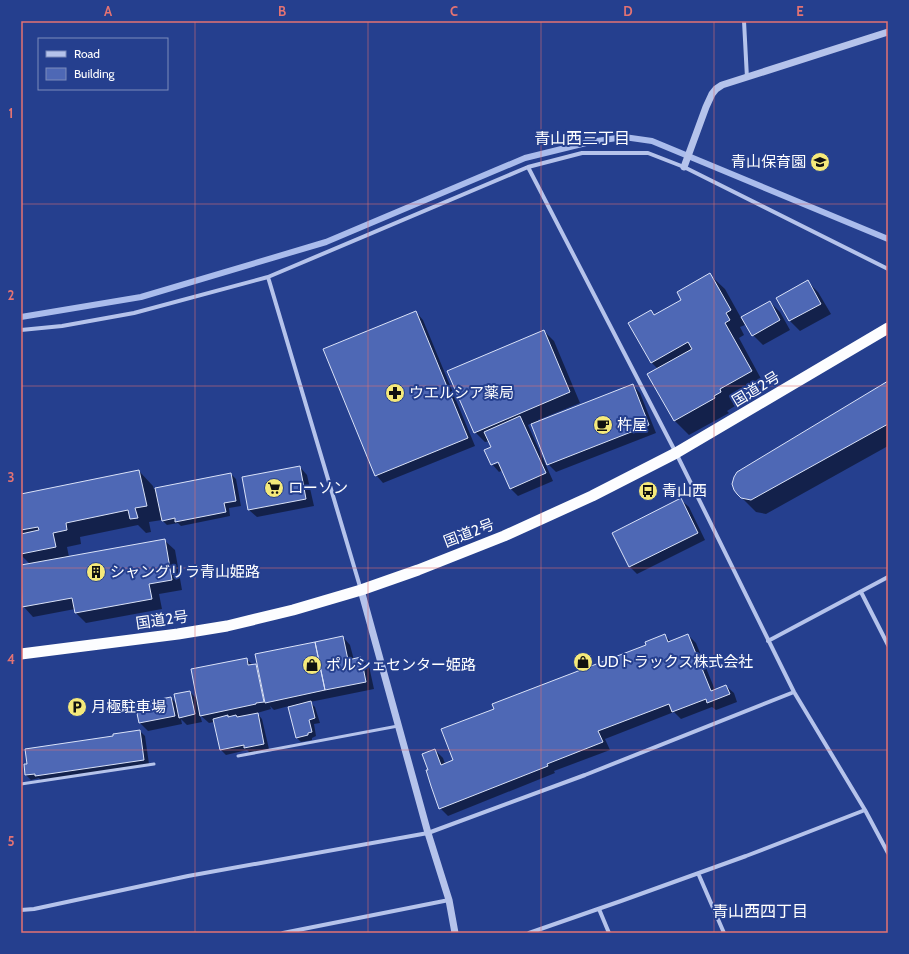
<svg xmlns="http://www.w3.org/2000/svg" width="909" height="954" viewBox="0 0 909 954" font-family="Cabin,'Noto Sans JP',sans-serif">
	<rect width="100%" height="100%" fill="#253f8e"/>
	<path fill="#0007" fill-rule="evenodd" d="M710,275l15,14 20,36 -5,2 4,8 -5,3 26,48 -32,18 2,2 -8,5 2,2 -40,22 -14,-14 -26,-47 9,-5 -7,-7v-51l4,5 27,-16z
		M808,282l10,10 13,22 -31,17 -10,-10 -13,-23z
		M770,302l10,10 10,18 -27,15 -10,-10z
		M416,312l7,8 52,126 -92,37 -7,-8z
		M544,331l10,10 26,62 -42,17v2l95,-37 7,8 16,40 -100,39 -8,-8 -16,-41 -4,2 25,56 -35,15 -7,-7 -8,-19 -4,2 -7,-8v-16l-3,-7 -4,1 -10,-10zM503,461l-9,4v-2z
		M888,383v63l-122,68 -10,-2 -18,-18z
		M300,467l7,8 7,31 -57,11 -8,-7z
		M139,471l14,15 1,3 77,-15 5,5 5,27 -12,2 1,8 -49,10 -3,-3 -11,2 -5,-5 -13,2 2,10 -5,1 -8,-8 -58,12 1,7 -14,3 2,10 95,-17 11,10 7,40 -23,4 3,15 -76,14 -10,-10 -1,-4 -42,8 -10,-11 -2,-8v-32l9,-2 -9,-9v-20l3,-1 -3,-3v-36z
		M681,500l8,7 16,33 -68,34 -8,-8z
		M665,635l6,7 17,-7 8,8 19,47 11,-4 8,7 3,9 -21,8 -4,-3 -31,12 -7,-7 -69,27 5,11 -56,21 1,2 -107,43 -8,-8 -11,-38 6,-20 8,8 2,6 9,-4 41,-51 152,-64z
		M343,637l7,8 4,15 7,-2 8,8 5,23 -64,13 5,5 5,16 -6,1 2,12 -4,2v2l-11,2 -5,-5 -7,-31 -15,4 -4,-4 1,3 -14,4 5,6 7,30 -19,4 -3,-3 -21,5 -5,-5 -7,-28 -5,1 -9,-8 2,7 -15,3 -6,-6 1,5 -34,7 -8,-8 -4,-18 35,-7 6,6 13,-12 8,8 48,-41 7,6h3l3,3z
		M140,731l5,5 4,28 -108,17 -2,-3 -8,2 -5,-5 88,-38z"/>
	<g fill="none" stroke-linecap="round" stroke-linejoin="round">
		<path stroke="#aabcec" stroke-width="6" d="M21,317l120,-20 185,-55 199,-84 65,-16 34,-5 28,4 236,98"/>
	</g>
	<path fill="#4e68b5" stroke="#dae2f8" d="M710,273l21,37 -5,3 4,7 -5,3 27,48 -32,18 1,3 -7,4 1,2 -41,23 -27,-47 45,-25 -4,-7 -37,21 -23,-40 23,-13 3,5 27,-15 -4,-8z
		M808,280l13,24 -32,17 -13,-23z
		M770,301l10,19 -28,16 -11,-19z
		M416,311l52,127 -93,38 -52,-127z
		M544,330l26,62 -96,41 -27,-62z
		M888,381v43l-137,76 -10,-2 -4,-4 -3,-4 -2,-6 2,-7 3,-5z
		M633,384l16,41 -102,40 -16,-41z
		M520,416l26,57 -36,16 -12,-27 -7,3 -7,-15 7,-3 -7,-15z
		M300,466l6,33 -58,11 -6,-33z
		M139,470l8,36 -12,2 3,10 -8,1 -2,-9 -62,13 1,7 -14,3 3,14 -35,7v-20l18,-4 -1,-3 -17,3v-36z
		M231,473l5,28 -12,2 2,9 -51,10v-4l-13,3 -7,-33z
		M681,498l17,35 -69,34 -17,-34z
		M165,539l7,41 -23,4 3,15 -77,14 -3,-15 -50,9 -1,-42z
		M665,634l3,8 20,-8 23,57 15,-6 4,9 -23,9 -1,-4 -34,13 -3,-8 -71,27 5,11 -56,22 1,2 -109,43 -8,-23 -5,-16h2l-6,-16 13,-5 6,16 12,-5 -12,-31 53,-20 -2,-5 154,-59 -1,-3z
		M343,636l5,24 13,-3 5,25 -41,8 -10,-48z
		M315,642l10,48 -60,13 -10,-49z
		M247,658l1,7 8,-1 8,38 -8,1v1l-56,12 -9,-47z
		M190,691l5,23 -16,4 -5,-24z
		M171,697l4,19 -36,7 -4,-19z
		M311,701l4,17 -6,2 3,12 -4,1v2l-12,3 -8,-31z
		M258,713l6,31 -20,4v-3l-24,5 -7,-31 15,-4v2l8,-2 1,2z
		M140,730l4,30 -109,16v-2l-10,1 -1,-11h3l-2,-15 88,-13v-2z"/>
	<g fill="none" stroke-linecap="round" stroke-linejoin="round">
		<path stroke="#b5c3eb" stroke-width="3" d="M238,756l160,-30
			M21,784l133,-20"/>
		<path stroke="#b5c3eb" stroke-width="4" d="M744,21l3,57
			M528,167l148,286 118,239 71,118 23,43
			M268,277l93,313
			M21,330l41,-4 72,-13 134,-36 260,-110 54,-14h66l36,14 204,102
			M861,592l27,53
			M768,641l120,-64
			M698,873l26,60
			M599,909l10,24
			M21,910l13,-1 154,-33 240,-43 157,-58 209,-83
			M283,933l166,-33
			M529,933l92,-32 125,-45 119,-46"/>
		<path stroke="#b5c3eb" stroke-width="7" d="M684,167l22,-60 6,-13 4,-5 6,-4 166,-53
			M361,590l67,243 21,67 6,33"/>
		<path stroke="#fcfdff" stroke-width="11" d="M21,654l157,-20 49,-8 66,-16 68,-20 57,-20 86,-34 88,-40 84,-43 212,-125"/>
	</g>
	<path fill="none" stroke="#e47373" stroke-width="1" stroke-opacity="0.55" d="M195,21v912M368,21v912M541,21v912M714,21v912M21,204h867M21,386h867M21,568h867M21,750h867"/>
	<defs>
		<symbol id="school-disc" viewBox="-11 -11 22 22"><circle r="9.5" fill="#f5e97a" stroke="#253f8e"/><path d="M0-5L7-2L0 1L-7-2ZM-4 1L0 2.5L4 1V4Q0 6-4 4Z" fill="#111"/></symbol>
		<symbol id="pharmacy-disc" viewBox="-11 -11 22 22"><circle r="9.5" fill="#f5e97a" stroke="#253f8e"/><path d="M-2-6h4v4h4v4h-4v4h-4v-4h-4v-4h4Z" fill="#111"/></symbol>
		<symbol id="cafe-disc" viewBox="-11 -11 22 22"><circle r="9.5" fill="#f5e97a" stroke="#253f8e"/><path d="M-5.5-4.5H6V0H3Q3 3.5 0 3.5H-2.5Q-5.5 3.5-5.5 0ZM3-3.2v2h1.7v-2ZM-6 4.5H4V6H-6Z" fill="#111"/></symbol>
		<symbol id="supermarket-disc" viewBox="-11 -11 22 22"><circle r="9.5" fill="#f5e97a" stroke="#253f8e"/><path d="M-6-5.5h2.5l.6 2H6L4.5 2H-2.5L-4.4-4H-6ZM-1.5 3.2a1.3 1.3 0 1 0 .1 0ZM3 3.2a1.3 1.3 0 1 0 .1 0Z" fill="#111"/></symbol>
		<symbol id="bus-disc" viewBox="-11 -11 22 22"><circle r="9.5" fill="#f5e97a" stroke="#253f8e"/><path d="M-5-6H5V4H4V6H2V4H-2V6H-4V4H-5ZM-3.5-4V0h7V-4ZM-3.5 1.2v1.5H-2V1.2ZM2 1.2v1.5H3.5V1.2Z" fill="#111"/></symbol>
		<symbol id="building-disc" viewBox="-11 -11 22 22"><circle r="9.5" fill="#f5e97a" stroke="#253f8e"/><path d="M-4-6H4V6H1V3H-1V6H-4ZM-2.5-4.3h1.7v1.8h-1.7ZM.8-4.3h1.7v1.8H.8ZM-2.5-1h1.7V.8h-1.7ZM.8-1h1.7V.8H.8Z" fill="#111"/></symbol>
		<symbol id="shop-disc" viewBox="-11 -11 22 22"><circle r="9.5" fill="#f5e97a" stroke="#253f8e"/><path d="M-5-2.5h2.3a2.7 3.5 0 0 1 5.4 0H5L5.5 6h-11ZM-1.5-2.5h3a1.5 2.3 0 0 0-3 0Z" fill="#111"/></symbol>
		<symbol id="parking-disc" viewBox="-11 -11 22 22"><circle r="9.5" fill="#f5e97a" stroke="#253f8e"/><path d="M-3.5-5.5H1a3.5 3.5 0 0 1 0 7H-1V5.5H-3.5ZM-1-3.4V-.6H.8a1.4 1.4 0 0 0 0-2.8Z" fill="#111"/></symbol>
	</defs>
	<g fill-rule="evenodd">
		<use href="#school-disc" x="809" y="151" width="22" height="22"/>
		<use href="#pharmacy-disc" x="384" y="382" width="22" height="22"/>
		<use href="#cafe-disc" x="592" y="414" width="22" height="22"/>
		<use href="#supermarket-disc" x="263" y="477" width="22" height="22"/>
		<use href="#bus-disc" x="637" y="480" width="22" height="22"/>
		<use href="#building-disc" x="85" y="561" width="22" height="22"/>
		<use href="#shop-disc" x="572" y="651" width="22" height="22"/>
		<use href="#shop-disc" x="301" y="654" width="22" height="22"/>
		<use href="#parking-disc" x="66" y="696" width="22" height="22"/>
	</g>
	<g text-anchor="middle" stroke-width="4" stroke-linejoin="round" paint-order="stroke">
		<g font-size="15" fill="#fff" stroke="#253f8e" text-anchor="start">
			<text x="806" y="167" text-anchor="end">青山保育園</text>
			<text x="409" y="398">ウエルシア薬局</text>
			<text x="617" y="430">杵屋</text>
			<text x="288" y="493">ローソン</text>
			<text x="662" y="496">青山西</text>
			<text x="110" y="577">シャングリラ青山姫路</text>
			<text x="597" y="667">UDトラックス株式会社</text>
			<text x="326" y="670">ポルシェセンター姫路</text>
			<text x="91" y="712">月極駐車場</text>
		</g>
		<g font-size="15" fill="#fff" stroke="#253f8e">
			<text transform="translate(756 389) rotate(-31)" y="5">国道2号</text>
			<text transform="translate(469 533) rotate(-21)" y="5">国道2号</text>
			<text transform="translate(162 620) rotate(-8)" y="5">国道2号</text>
		</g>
		<g font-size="16" fill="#fff" stroke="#253f8e">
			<text x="582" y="144">青山西三丁目</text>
			<text x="760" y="917">青山西四丁目</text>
		</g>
	</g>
	<rect width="909" height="954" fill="none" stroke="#253f8e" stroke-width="44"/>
	<rect x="38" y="38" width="130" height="52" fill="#253f8e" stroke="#7c8cbb"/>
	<rect x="46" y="51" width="20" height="6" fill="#b5c3eb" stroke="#7c8cbb"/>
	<text x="74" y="58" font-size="12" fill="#ffffff">Road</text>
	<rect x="46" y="68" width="20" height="12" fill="#4e68b5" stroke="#7c8cbb"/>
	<text x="74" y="78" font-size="12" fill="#ffffff">Building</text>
	<rect x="22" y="22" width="865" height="910" fill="none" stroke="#e47373" stroke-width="1.5"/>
	<g font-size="13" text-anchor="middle" font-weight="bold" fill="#e47373">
		<text x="108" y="16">A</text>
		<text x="282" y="16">B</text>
		<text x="454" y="16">C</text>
		<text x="628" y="16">D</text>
		<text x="800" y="16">E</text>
		<text x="11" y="118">1</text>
		<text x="11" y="300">2</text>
		<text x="11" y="482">3</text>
		<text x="11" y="664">4</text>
		<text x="11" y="846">5</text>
	</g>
</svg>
